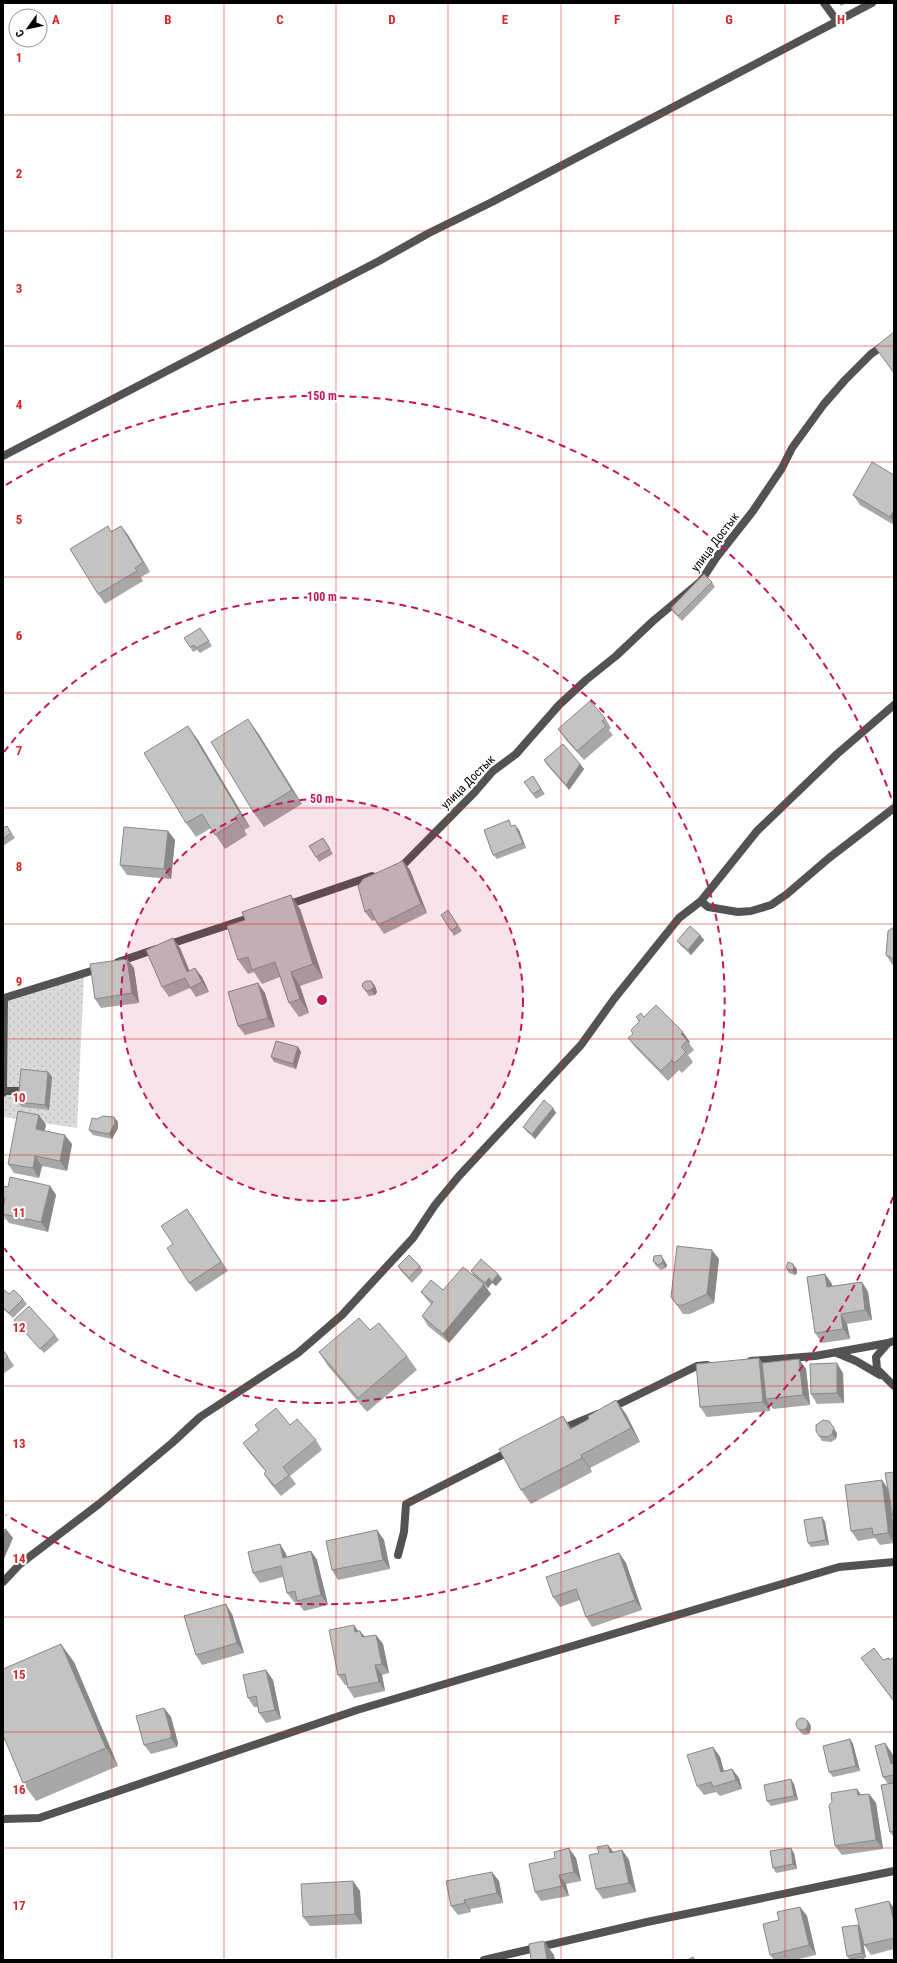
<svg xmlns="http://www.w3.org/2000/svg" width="897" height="1963" viewBox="0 0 897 1963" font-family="'Roboto Condensed',sans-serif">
	<defs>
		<pattern id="grass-dots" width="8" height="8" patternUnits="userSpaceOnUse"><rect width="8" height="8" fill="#dadada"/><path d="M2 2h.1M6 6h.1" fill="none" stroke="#b9b9b9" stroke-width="1.8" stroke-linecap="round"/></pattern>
	</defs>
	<rect width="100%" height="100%" fill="#fff"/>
	<path fill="url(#grass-dots)" d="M84,975l-7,153 -73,-11 2,-118z"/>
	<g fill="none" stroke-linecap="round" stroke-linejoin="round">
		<path stroke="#535353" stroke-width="8" d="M3,1091h18"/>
		<path stroke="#535353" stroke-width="8" d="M824,3l13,18
			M3,456l376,-195 50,-28 63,-31 380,-199
			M397,868l4,-1 73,-74 19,-22 23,-17 43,-49 27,-25 30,-24 37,-35 48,-40 15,-23 37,-47 29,-43 10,-20 32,-44 21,-24 26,-26 23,-16
			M701,901l7,6 30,5 13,-1 20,-6 16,-11 42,-36 65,-50
			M287,905l85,-29
			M167,945l88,-29
			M118,962l38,-13
			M3,1093l1,-95 97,-30
			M894,1341l-6,2 -12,14 1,12 17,17
			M837,1353l19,8 24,14
			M751,1361l64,-5 73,-13
			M609,1409l88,-43 10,-1
			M559,1430l39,-16
			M398,1555l6,-23 2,-28 106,-54
			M3,1582l17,-18 79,-60 73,-61 28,-26 98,-64 44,-38 71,-77 22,-33 24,-29 122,-131 33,-46 65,-81 22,-17 56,-70 80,-77 57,-49
			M3,1819l36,-1 318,-108 482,-143 55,-5
			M484,1960l163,-38 247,-51"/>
	</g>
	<path fill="#a8a8a8" d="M839,3h7l-5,3z
		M894,475v50l-34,-20 -7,-10z
		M121,526l7,9 22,37 -9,5 2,4 -38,23 -7,-10 14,-63z
		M712,582l3,5 -33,34 -8,-8 -3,-5z
		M200,628l12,18 -12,7 -3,-3 -4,2 -3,-5z
		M605,718l6,10 -2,2 4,5 -29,25 -19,-21 -7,-10z
		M258,733l44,71 -38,23 -10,-14z
		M198,740l52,87 -6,3 3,5 -22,14 -14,-21 -15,9 -10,-14z
		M544,760l36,4 4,5 -15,21 -22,-25z
		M533,776l12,18 -9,5 -12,-17z
		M7,826l8,12 -12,8v-18z
		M513,826l6,4 7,18 -29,11 -4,-4z
		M168,831l7,9 -4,39 -44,-4 -7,-10z
		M326,842l7,12 -14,8 -3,-5z
		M403,861l7,9 17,43 -43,21 -6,-9 -3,-5 -3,1 -7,-9z
		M300,909l23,69 -23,8 9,27 -10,4 -10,-14 -9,-26 -18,7 -8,-12 -6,2 -10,-14z
		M448,910l14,21 -8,5 -3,-5z
		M894,927v40l-8,-12z
		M700,935l4,5 -13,15 -10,-9 -4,-5z
		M173,938l7,10 9,23 13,6 7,15 -13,5 -6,-9 -21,9 -7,-10z
		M127,959l7,9 5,35 -38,5 -6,-9z
		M371,981l4,5 2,6 -2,3 -6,1 -7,-10z
		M265,993l10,34 -30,8 -7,-9z
		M636,1017h8l46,25 -1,1 5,7 -6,5 5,7 -11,11 -3,-3 -11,11 -33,-34 -7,-9 5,-4 6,-12z
		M298,1047l3,5 -5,17 -22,-7 -3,-5z
		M48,1072l4,5 -3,33 -28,-3 -3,-5z
		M553,1108l3,5 -21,26 -9,-8 -3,-4z
		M39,1115l7,10 -2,6 28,13 -5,27 -25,-5 -3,12 -25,-5 -6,-9z
		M114,1117l4,5v6l-6,11 -19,-4 -4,-5 8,-11z
		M3,1186l5,1 42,-1 6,9 -8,37 -39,-9 -6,-8v-7l1,-5 -1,-2z
		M187,1209l41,62 -32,21 -7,-9 -16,-39z
		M719,1259l-5,44 -24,11h-7l-12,-17z
		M664,1260l3,5 -1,3 -5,2 -5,-4 -3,-5z
		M398,1266h22l3,5 -11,12 -11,-12z
		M786,1268l11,1v4l-2,2 -6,-2z
		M471,1271l27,3 4,5 -6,7 -4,-3 -4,5 -14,-12z
		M825,1274l7,10v2l30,-4 6,10 4,28 -25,4 3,15 -28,4 -7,-10z
		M3,1289l6,5 14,5 4,5 -14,14 -10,-9z
		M443,1290l48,4 -42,49 -21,-17 -6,-10 9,-12 -3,-3 -7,-9z
		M14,1320l41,15 4,5 -15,13 -26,-28z
		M370,1330l37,26 10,14 -50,42 -39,-46 -9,-14z
		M3,1349l11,17 -11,8z
		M799,1359l7,10 4,36 -37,4 -4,-5 1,7 -63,6 -7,-10 62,-44z
		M843,1373l1,30 -27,1 -6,-10z
		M626,1414l14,28 -50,26 2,4 -61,32 -10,-14 42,-74 8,12z
		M255,1425h35l26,15 6,10 -32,26 6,8 -15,12 -11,-13 -6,-9 2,-2 -16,-19 -7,-10 16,-13z
		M837,1433l-1,6 -5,3 -9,-1 -3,-5z
		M882,1480l6,8 6,41v14l-14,2 -5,-7 -17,3 -7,-10z
		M822,1517l3,5 4,23 -18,2 -3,-4z
		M377,1530l7,10 6,29 -52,11 -6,-10z
		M280,1544l6,10 1,3 24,-6 6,9 11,45 -24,6 -7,-9h-3l-7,-9 -4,-16 -23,6 -7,-10z
		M619,1553l7,10 16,47 -50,17 -6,-10 -6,-17 -20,7 -7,-10z
		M232,1614l12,39 -42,12 -6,-10z
		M354,1625l4,6h2l5,6 11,-2 7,9 6,29 -7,2 3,16 -31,7 -6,-10 -1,-3h-2l-7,-10z
		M894,1657v45l-33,-44 29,2z
		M74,1662l44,104 -82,35 -13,-18z
		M266,1670l7,10 8,39 -15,4 -7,-10 -1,-6h-4l-6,-9z
		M164,1708l7,9 7,26 -1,4 -26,7 -7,-9z
		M807,1720l3,4 1,4 -2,6 -5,1 -3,-2 -4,-5z
		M850,1739l3,5 7,27 -27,6 -4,-5z
		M713,1747l7,10 4,14 8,-2 7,9 3,11 -22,7 -4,-4 -12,3 -7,-9z
		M892,1753l2,7v78l-4,-6 -2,-48 -5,-7z
		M794,1784l4,16 -27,6 -4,-5z
		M857,1789l4,6 8,-1 7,9 7,46 -41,6 -7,-9z
		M622,1850l7,10 7,32 -33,7 -7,-10 17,-37z
		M794,1853l3,16 -21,4 -3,-5z
		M555,1858h21l5,23 -15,3 3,12 -28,5 -6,-9z
		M353,1881l7,10 2,33 -52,2 -7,-9z
		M499,1881l4,22 -33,6 1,3 -13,3 -7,-9z
		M800,1907l7,9 9,39 -22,5h-20l-4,-5 9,-35z
		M894,1908v41l-23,6 -7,-10 -1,-1 3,14 -17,1 -2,-3 11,-31 2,2z"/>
	<path fill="#888" d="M894,510v13l-4,-6z
		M121,526l7,9 22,37 -7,-10z
		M248,719l10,14 44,71 -10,-14z
		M188,726l10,14 52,87 -10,-14z
		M580,764l4,5 -15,21 -3,-5z
		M235,817l9,13 3,5 -10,-14z
		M515,825l4,5 7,18 -3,-5z
		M168,831l7,9 -4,39 -7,-10z
		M403,861l7,9 17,43 -6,-9z
		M291,895l9,14 23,69 -10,-14z
		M700,935l4,5 -13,15 -3,-5z
		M173,938l7,10 14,33 -7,-9z
		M127,959l7,9 5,35 -7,-10z
		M195,968l7,9 7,15 -7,-10z
		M291,972l9,14 9,27 -9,-14z
		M371,981l4,5 2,6 -2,3 -4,-5z
		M258,983l7,10 10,34 -7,-9z
		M683,1032l7,10 -1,1 -8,-9z
		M298,1047l3,5 -5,17 -3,-5z
		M48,1072l4,5 -3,33 -4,-5z
		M553,1108l3,5 -21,26 -3,-5z
		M39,1115l7,10 -3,14 -7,-10z
		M114,1117l4,5v6l-6,11 -3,-5z
		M65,1135l7,9 -5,27 -7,-10z
		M35,1156l7,10 -3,12 -6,-10z
		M50,1186l6,9 -8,37 -7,-10z
		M3,1216l2,3 -2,3z
		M712,1250l7,9 -5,44 -7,-9z
		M661,1255l6,10 -1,3 -4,-5z
		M793,1264l4,5v4l-2,2 -3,-5z
		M498,1274l4,5 -6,7 -4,-4z
		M825,1274l7,10 1,13 -6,-10z
		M489,1278l3,5 -4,5 -3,-5z
		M862,1282l6,10 4,28 -7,-10z
		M484,1284l7,10 -42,49 -6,-9z
		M841,1314l6,10 3,15 -7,-10z
		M759,1358l7,10v31l3,5 1,7 -7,-9z
		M799,1359l7,10 4,36 -7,-10z
		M837,1363l6,10 1,30 -7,-10z
		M616,1400l10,14 14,28 -9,-14z
		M563,1416l9,14 -2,-1z
		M829,1421l8,12 -1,6 -4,-5z
		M581,1455l9,13 2,4 -10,-14z
		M882,1480l6,10 6,39v14l-6,-10z
		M822,1517l3,5 4,23 -3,-5z
		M6,1529l7,9 -10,23v-25z
		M377,1530l7,10 6,29 -7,-9z
		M280,1544l6,10 4,13 -7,-9z
		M311,1551l6,9 11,45 -7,-10z
		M619,1553l7,10 16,47 -7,-10z
		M226,1604l6,10 12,39 -7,-10z
		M354,1625l7,10 -6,-3z
		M360,1631l7,9 -5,-3z
		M376,1635l7,9 6,29 -7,-9z
		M61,1644l13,18 44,104 -12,-18z
		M375,1665l7,10 3,16 -6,-9z
		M266,1670l7,10 8,39 -6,-9z
		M164,1708l7,9 7,26 -1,4 -6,-9z
		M807,1720l3,4 1,4 -2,6 -4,-5z
		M850,1739l3,5 7,27 -4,-5z
		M885,1743l7,10 2,7v8l-3,-4z
		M713,1747l7,10 7,25 -6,-10z
		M732,1769l7,9 3,11 -6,-9z
		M791,1779l3,5 4,16 -4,-4z
		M857,1789l7,10 -6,-4z
		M869,1794l7,9 7,46 -7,-9z
		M608,1845l7,9 -5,-1z
		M569,1848l7,10 5,23 -7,-9z
		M791,1848l3,5 3,16 -4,-5z
		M622,1850l7,10 7,32 -7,-9z
		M492,1872l7,9 4,22 -6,-10z
		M559,1875l7,9 3,12 -7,-10z
		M353,1881l7,10 2,33 -7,-10z
		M464,1900l6,9 1,3 -6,-9z
		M889,1901l5,7v14z
		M800,1907l7,9 9,39 -7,-10z
		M858,1925l3,5 5,28 -4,-5z
		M544,1941l10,14 1,5h-8z"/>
	<path fill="#c3c3c3" stroke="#888" d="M894,332v41l-19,-26z
		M872,462l22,13v35l-4,7 -37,-22z
		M108,526l3,6 10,-6 22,36 -8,6 2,3 -39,23 -28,-45z
		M704,574l8,8 -34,34 -7,-8z
		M200,628l9,13 -13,7 -2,-3 -4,2 -6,-9z
		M590,701l15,17 -3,3 4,5 -29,25 -19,-22z
		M248,719l44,71 -38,23 -43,-71z
		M188,726l52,87 -5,4 2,4 -22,14 -13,-21 -16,9 -42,-70z
		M563,744l17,20 -14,21 -22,-25z
		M533,776l8,13 -8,5 -9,-12z
		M509,820l2,6 4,-1 8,18 -30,12 -9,-25z
		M7,826l4,7 -8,6v-11z
		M124,827l44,4 -4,38 -44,-4z
		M323,838l7,11 -14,8 -7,-11z
		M403,861l18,43 -43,21 -8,-16 -5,3 -7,-26 5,-7z
		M291,895l22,69 -22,8 9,27 -11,4 -14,-41 -23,8 -4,-13 -10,3 -11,-34 18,-6 -3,-8z
		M448,910l10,16 -7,5 -10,-16z
		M690,926l10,9 -12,15 -11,-9z
		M894,927v32l-8,-4 2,-24z
		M173,938l14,34 8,-4 7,14 -12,6 -5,-10 -23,9 -16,-37z
		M127,959l5,34 -37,6 -5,-35z
		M366,981h5l3,6 -3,3 -5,1 -4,-5 1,-3z
		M258,983l10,35 -30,8 -10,-34z
		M656,1005l27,27 -2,2 6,6 -6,7 5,5 -11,11 -3,-3 -11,11 -33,-33 5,-4 -2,-4 9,-9 -4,-4 5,-4 3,4z
		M276,1041l22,6 -5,17 -22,-7z
		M21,1069l27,3 -3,33 -27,-3z
		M544,1100l9,8 -21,26 -9,-7z
		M18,1111l21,4 -3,14 29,6 -5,26 -25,-5 -2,12 -25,-4z
		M103,1116l11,1 1,6 -6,11 -20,-4 3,-12 5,1z
		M10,1177l40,9 -9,36 -38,-8v-6l2,-10 -2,-1v-11l5,1z
		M187,1209l34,53 -32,21 -22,-35 6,-4 -12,-18z
		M677,1246l35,4 -5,44 -24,11h-6l-6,-8z
		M409,1255l11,11 -11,12 -11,-12z
		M661,1255l2,5 -1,3 -4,2 -5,-4 1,-5z
		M481,1259l17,15 -6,8 -3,-4 -4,5 -14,-12z
		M788,1262l5,2 1,4 -2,2 -6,-2z
		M463,1267l21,17 -41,50 -21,-18 11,-14 -12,-10 10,-12 12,10z
		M825,1274l2,13 35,-5 3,28 -24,4 2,15 -28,4 -8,-56z
		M3,1289l6,5 5,-4 9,9 -14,14 -6,-6z
		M29,1306l26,29 -15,14 -26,-29z
		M359,1318l11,12 9,-7 28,33 -49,42 -39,-46z
		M3,1350l5,7 -5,3z
		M759,1358l4,44 -63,5 -4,-43z
		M799,1359l4,36 -37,4 -4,-36z
		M837,1363v30l-26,1 -1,-30z
		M616,1400l15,28 -50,27 1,3 -61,32 -22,-41 64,-33 7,13 19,-10 -1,-3z
		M276,1408l14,17 7,-6 19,21 -33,27 6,8 -14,11 -11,-12 2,-3 -23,-28 16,-13 -4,-5z
		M823,1420l6,1 5,7 -2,6 -4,3 -9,-1 -3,-5v-6z
		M894,1472v50l-9,-49z
		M882,1480l6,47v6l-15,2 -1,-7 -21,3 -6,-46z
		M822,1517l4,23 -18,3 -4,-23z
		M6,1529l-3,7v-6z
		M377,1530l6,30 -51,10 -6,-29z
		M280,1544l3,14 28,-7 10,44 -24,6 -2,-10 -8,2 -6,-27 -28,7 -5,-21z
		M619,1553l16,47 -49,17 -10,-28 -23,8 -7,-20z
		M226,1604l11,39 -41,12 -12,-39z
		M354,1625l1,7 5,-1 2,6 14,-2 6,29 -7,1 4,17 -31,6 -3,-14 -7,1 -9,-45z
		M61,1644l45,104 -83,35 -20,-48v-66z
		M874,1648l9,12 6,-2 1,2 4,-3v44l-33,-43z
		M266,1670l9,40 -16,3 -3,-17 -8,2 -5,-23z
		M164,1708l7,25v5l-27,7 -8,-29z
		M796 1724a6 6 0 1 1 12 0a6 6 0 1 1-12 0Z
		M850,1739l6,27 -27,6 -6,-26z
		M885,1743l6,21 3,-1v16l-1,-4 -10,2 -8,-31z
		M713,1747l8,25 11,-3 4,11 -23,7 -2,-5 -14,4 -10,-31z
		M791,1779l3,17 -27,5 -3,-16z
		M894,1783v48l-4,1 -9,-47z
		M857,1789l1,6 11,-1 7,46 -41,6 -6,-41 3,-3 -1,-9z
		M608,1845l2,8 12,-3 7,33 -33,6 -7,-34 10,-2 -2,-6z
		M569,1848l5,24 -15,3 3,11 -27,6 -6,-28 26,-6 -1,-6z
		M791,1848l2,16 -20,4 -3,-17z
		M492,1872l5,21 -33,7 1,3 -14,3 -5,-25z
		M353,1881l2,33 -52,3 -2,-33z
		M889,1901l5,21v16l-30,7 -9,-36z
		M800,1907l9,38 -39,10 -7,-31 16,-4 -2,-8z
		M858,1925l4,28 -15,3 -5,-29z
		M544,1941l3,19h-16l-2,-16z
		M693,1957l2,3h-8z
		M863,1957l1,3h-15v-1z"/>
	<path fill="none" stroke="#d62828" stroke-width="1" stroke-opacity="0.55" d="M112,3v1957M224,3v1957M336,3v1957M448,3v1957M561,3v1957M673,3v1957M785,3v1957M3,115h891M3,231h891M3,346h891M3,462h891M3,577h891M3,693h891M3,808h891M3,924h891M3,1039h891M3,1155h891M3,1270h891M3,1386h891M3,1501h891M3,1617h891M3,1732h891M3,1848h891"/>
	<circle cx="322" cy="1000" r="201" fill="#c2185b" fill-opacity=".12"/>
	<g fill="none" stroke="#c2185b" stroke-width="2" stroke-dasharray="7 5">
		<circle cx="322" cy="1000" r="201"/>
		<path d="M4 752A403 403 0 1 1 4 1248"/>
		<path d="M893 1197A604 604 0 0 1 6 1515M6 485A604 604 0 0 1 893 803"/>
	</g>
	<g text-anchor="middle" stroke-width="4" stroke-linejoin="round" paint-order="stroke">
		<g font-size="12" fill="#000" stroke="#fff">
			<text transform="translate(715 542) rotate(-53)" y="4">улица Достык</text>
			<text transform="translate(468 782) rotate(-45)" y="4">улица Достык</text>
		</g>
	</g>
	<g font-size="13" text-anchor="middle" font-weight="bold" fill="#d62828" stroke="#fff" stroke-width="4" stroke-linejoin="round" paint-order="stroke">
		<text x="56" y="24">A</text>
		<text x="168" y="24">B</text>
		<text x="280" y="24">C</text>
		<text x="392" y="24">D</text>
		<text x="505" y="24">E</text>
		<text x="617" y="24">F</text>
		<text x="729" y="24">G</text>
		<text x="841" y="24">H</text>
		<text x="19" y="62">1</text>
		<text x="19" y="178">2</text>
		<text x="19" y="293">3</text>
		<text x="19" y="409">4</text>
		<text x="19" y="524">5</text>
		<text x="19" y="640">6</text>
		<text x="19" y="755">7</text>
		<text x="19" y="871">8</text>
		<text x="19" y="986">9</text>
		<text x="19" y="1102">10</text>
		<text x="19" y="1217">11</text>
		<text x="19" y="1332">12</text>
		<text x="19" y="1448">13</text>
		<text x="19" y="1563">14</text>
		<text x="19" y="1679">15</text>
		<text x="19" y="1794">16</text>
		<text x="19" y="1910">17</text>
	</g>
	<circle cx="322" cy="1000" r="6" fill="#c2185b" stroke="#fff" stroke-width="2"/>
	<g font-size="12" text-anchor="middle" font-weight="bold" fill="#c2185b" stroke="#fff" stroke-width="4" stroke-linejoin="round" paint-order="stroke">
		<text x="322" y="400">150 m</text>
		<text x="322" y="601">100 m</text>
		<text x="322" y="803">50 m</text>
	</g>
	<rect width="897" height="1963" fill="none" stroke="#000000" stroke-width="8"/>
	<g transform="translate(28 28) rotate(237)"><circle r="19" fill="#ffffff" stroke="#999999"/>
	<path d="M0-3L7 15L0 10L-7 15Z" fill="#000000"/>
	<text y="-6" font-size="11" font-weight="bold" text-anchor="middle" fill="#000000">С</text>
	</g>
</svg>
